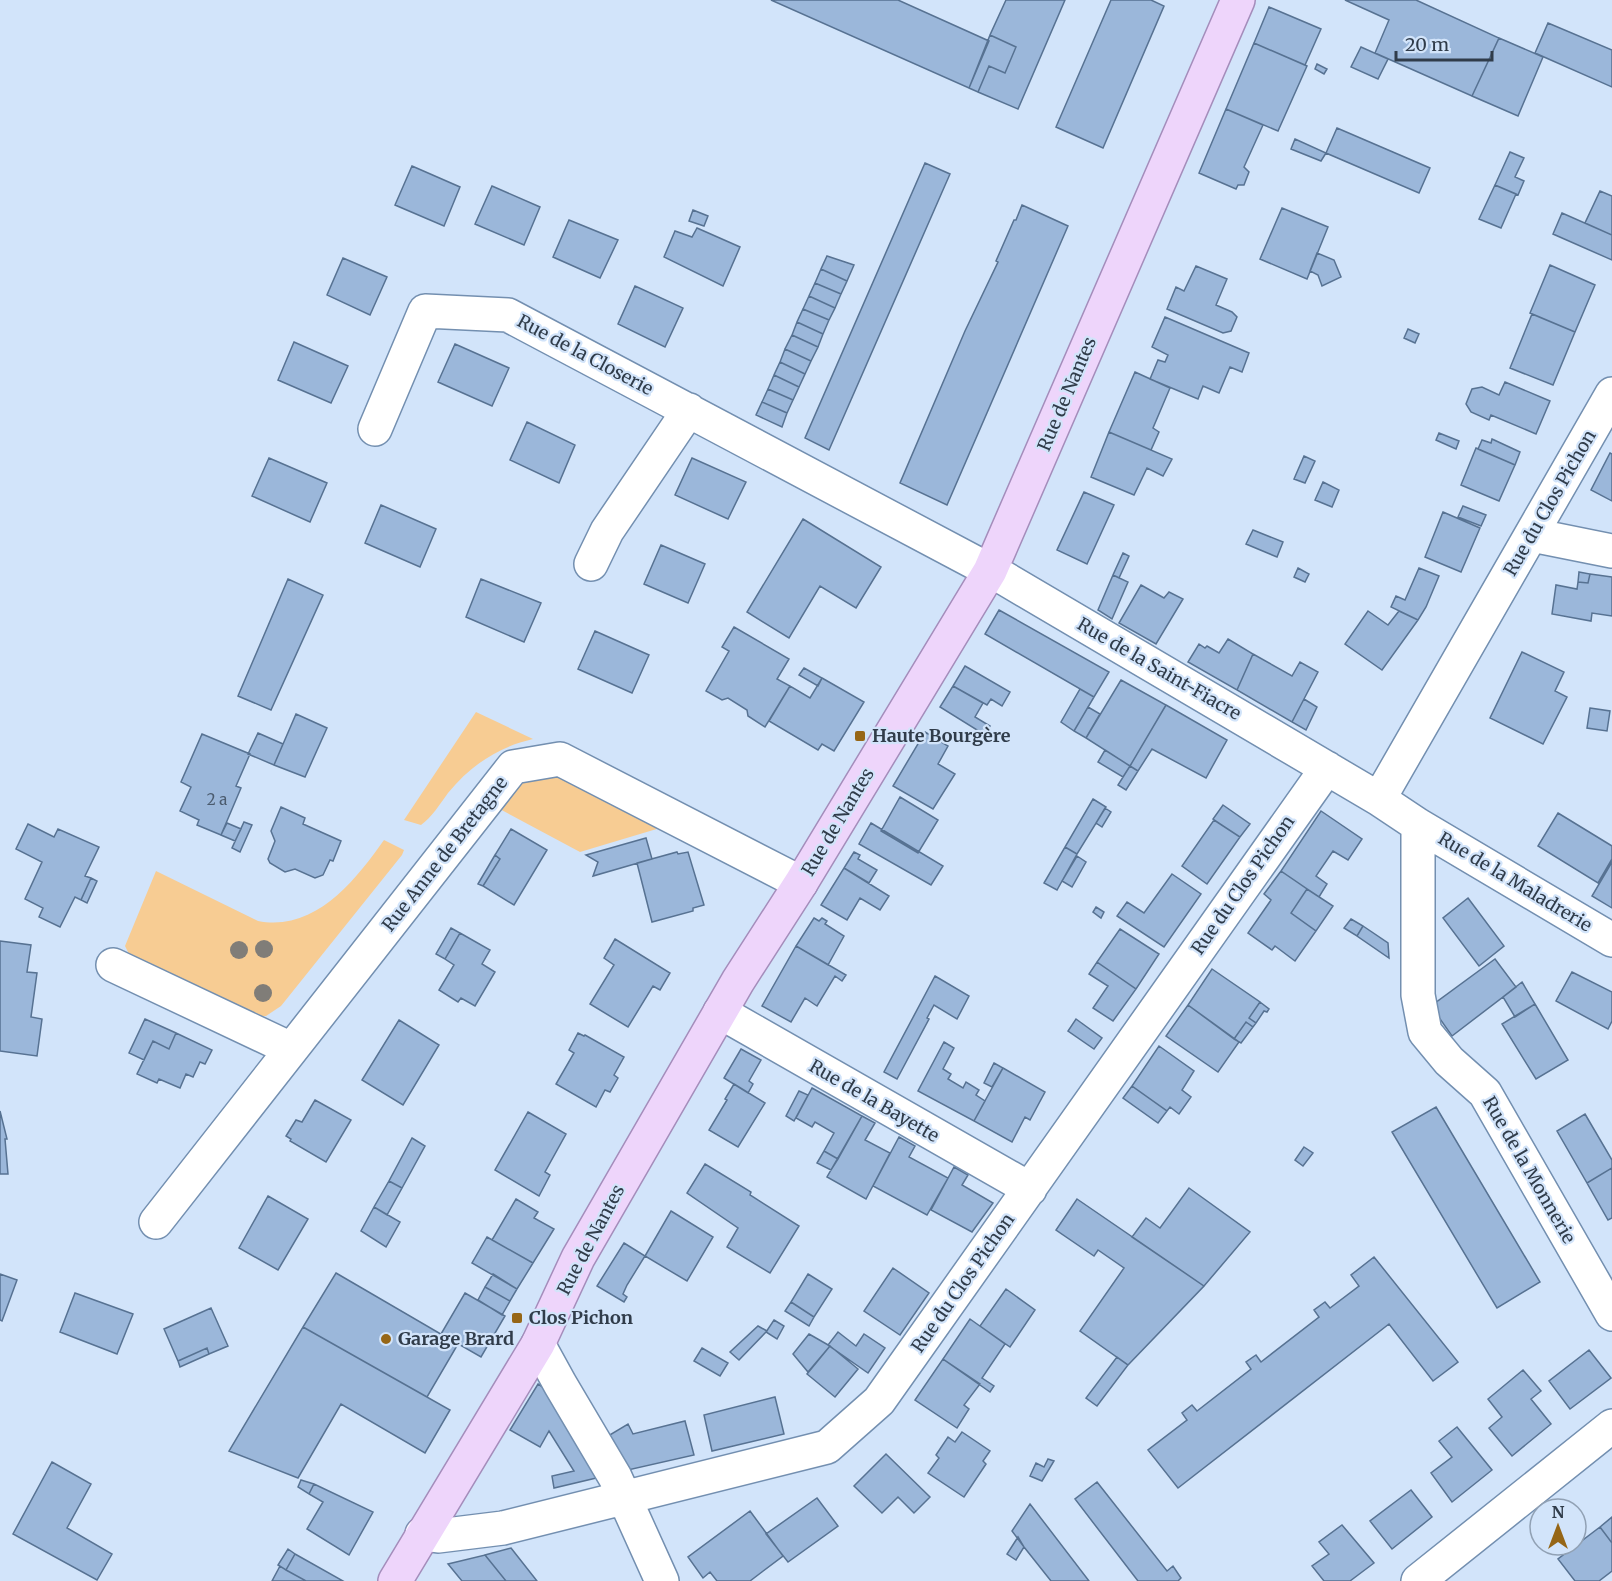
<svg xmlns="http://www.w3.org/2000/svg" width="1612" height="1581" viewBox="0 0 1612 1581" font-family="Merriweather,serif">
	<rect width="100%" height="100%" fill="#d2e4fa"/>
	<path fill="#f7cc93" d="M476,712l57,27c-35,8 -62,26 -85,54 -8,11 -16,24 -27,32l-17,-5z
		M551,776l18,1 101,48 -90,27 -84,-45c22,-23 23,-26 55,-31z
		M384,840l20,10 -2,5 -121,151 -15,10h-8l-125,-54 -8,-16 31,-75 102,50c57,11 97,-40 126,-81z"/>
	<path fill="#9bb7da" stroke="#577292" stroke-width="1.5" d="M771,0h127l91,41 -20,47z
		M1006,0h59l-47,109 -40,-17 11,-26 16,7 11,-26 -26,-12z
		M1111,0h40l13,6 -61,142 -47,-21z
		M1345,0h71l83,38 -27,58 -97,-43 14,-33z
		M1269,7l52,22 -16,36 -51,-22z
		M1548,23l64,27v37l-77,-34z
		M990,35l26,12 -11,26 -16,-7 -11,26 -9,-4z
		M1499,38l44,19 -25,59 -46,-20z
		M1254,43l53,23 -29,65 -52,-22z
		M1361,47l27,12 -10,20 -27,-12z
		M1317,64l10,5 -3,5 -9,-5z
		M1226,109l37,16 -19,42 5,5 -5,13h-6l-2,4 -37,-16z
		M1337,128l93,40 -11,25 -93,-40z
		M1295,139l31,14 -5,8 -30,-12z
		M1510,152l14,6 -9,19 9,4 -6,14 -23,-10z
		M925,163l25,11 -121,276 -24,-12z
		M412,166l48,21 -16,39 -49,-21z
		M1495,185l21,9 -15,34 -22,-9z
		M492,186l48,21 -16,38 -49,-21z
		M1600,191l12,5v39l-27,-12z
		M1022,205l46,21 -121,279 -47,-22 65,-152 33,-69 -2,-1 18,-41h2z
		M1282,208l46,19 -21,52 -47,-20z
		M693,210l15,6 -4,10 -15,-5z
		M1562,213l50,22v25l-59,-26z
		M569,220l49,20 -18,38 -47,-21z
		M697,228l43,19 -17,39 -59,-29 11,-26 17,6z
		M1317,253l17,7 7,17 -19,9 -4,-11 -8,-4z
		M827,256l27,9 -7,16 -26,-12z
		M343,258l44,19 -17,38 -43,-20z
		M1550,265l45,20 -20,47 -45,-19z
		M1196,266l31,13 -11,26 16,7 5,5 -6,14 -8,2 -56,-24 9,-22 8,4z
		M821,269l26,12 -6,13 -26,-11z
		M815,283l26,11 -6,14 -26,-12z
		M635,286l48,22 -18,39 -47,-23z
		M809,296l26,12 -6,12 -26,-11z
		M803,309l26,11 -6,14 -26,-12z
		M1532,314l43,18 -22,53 -43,-17z
		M1165,317l84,36 -7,19 -12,-5 -11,26 -16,-7 -5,13 -48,-20 8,-19 7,2 3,-7 -16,-8z
		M797,322l26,12 -5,13 -26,-12z
		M1408,329l11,5 -4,9 -11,-5z
		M792,335l26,12 -7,14 -26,-12z
		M294,342l54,24 -17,37 -53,-23z
		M455,344l54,24 -17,38 -54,-24z
		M785,349l26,12 -6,13 -25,-12z
		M780,362l25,12 -6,13 -25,-12z
		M1135,372l35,16 -17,40 6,4 -8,18 -42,-18z
		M774,375l25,12 -6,13 -25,-11z
		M1505,382l45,19 -14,33 -45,-19 -2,5 -18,-8 -5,-8 6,-15 10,-2 17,8z
		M768,389l25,11 -6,13 -25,-11z
		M762,402l25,11 -5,14 -26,-12z
		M527,422l48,23 -16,38 -49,-23z
		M1109,432l63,27 -9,17 -16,-8 -13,27 -43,-18z
		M1439,433l20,8 -3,8 -20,-9z
		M1492,439l28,13 -5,13 -37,-16 4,-9 9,3z
		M1476,448l39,17 -16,36 -38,-16z
		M1610,453l2,1v47l-21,-11z
		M1304,456l11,5 -10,22 -11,-4z
		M269,458l58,25 -17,39 -58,-26z
		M692,458l54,24 -18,37 -53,-24z
		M1323,482l16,8 -7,17 -17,-7z
		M1084,492l30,13 -27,59 -30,-14z
		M381,505l55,24 -16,38 -55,-24z
		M1463,506l23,9 -5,11 -23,-9z
		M1443,512l37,16 -19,44 -36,-15z
		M803,519l78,48 -25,41 -36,-22 -31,52 -42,-26z
		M1253,530l30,12 -6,15 -31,-13z
		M661,545l44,19 -17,39 -44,-19z
		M1123,553l6,3 -10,22 -6,-3z
		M1298,568l11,6 -4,8 -11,-5z
		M1419,568l20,8 -13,31 -8,13 -27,-13 5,-11 9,4z
		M1579,572l11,2 -2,9 -10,-1z
		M1590,574l22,3v39l-20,-3 -1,8 -39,-7 4,-29 21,4 1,-7 10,1z
		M1113,575l15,7 -16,37 -14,-9z
		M288,579l35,16 -52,115 -33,-14z
		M481,579l60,24 -17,39 -58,-25z
		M1141,585l23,13 5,-6 14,7 -27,45 -37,-21z
		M999,610l110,62 -15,25 -109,-63z
		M1368,611l20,14 11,-14 19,9 -36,50 -37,-26z
		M734,627l55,32 -12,20 13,7 -25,41 -17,-11 -1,-6 -19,-12 -6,2 -16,-9 23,-40 -7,-4z
		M595,631l54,24 -17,38 -54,-24z
		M1228,639l25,15 -16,36 -49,-28 11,-18 6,4 2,-2 12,7z
		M1522,652l42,20 -9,19 12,6 -24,47 -53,-26z
		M1253,654l39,22 8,-14 18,10 -26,50 -55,-32z
		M965,666l45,26 -8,14 -11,-7 -4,6 -34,-19z
		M804,668l18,10 -4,8 -19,-11z
		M822,678l42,24 -30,49 -12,-7 -4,6 -49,-29 21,-35 20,12z
		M1121,680l45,25 -36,61 -44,-28z
		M953,686l30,17 -8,14 15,9 -5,9 -45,-28z
		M1080,689l14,8 -20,34 -13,-9z
		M1304,699l13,8 -11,23 -14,-8z
		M1166,705l61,35 -21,38 -54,-29 -14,22 -8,-5z
		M1088,707l12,7 -14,24 -12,-7z
		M1590,708l20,3 -3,20 -20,-3z
		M296,714l31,14 -22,49 -31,-12z
		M925,732l23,14 -10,18 17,10 -22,35 -40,-23z
		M258,733l25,11 -9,21 -26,-11z
		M202,734l48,20 -14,32 5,2 -20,47 -24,-10 2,-5 -19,-9 11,-24 -10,-5z
		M1105,750l25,16 -7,11 -25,-15z
		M1130,766l8,5 -12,19 -8,-5z
		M900,797l38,23 -20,33 -37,-22z
		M1093,799l13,8 -29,47 -12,-7z
		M1223,805l27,19 -10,13 -27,-18z
		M281,807l24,11 -2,6 38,17 -8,20 -3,-1 -7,15 -8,3 -20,-9 -10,3 -15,-9 -2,-4 7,-18 -4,-10z
		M1105,808l6,4 -9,15 -6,-4z
		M1321,811l41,28 -14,21 -15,-9 -17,25 11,8 -8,13 -38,-26z
		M1558,813l54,33v13l-14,24 -60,-37z
		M1214,820l26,17 -33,47 -25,-18z
		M244,822l8,3 -12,27 -8,-4z
		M227,823l14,6 -6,12 -14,-6z
		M871,823l72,43 -12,19 -72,-41z
		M28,824l26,13 4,-8 41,18 -14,29 6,2 -10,22 -6,-3 -15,30 -21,-10 4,-9 -18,-9 17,-37 -26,-13z
		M511,829l36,21 -33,55 -31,-19 17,-27 -5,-4z
		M646,838l6,21 -59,17 5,-14 -12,-7z
		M1065,847l12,7 -20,36 -13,-7z
		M677,852l1,2 10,-2 16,53 -11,3v3l-41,11 -15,-59z
		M854,852l6,3 -2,4 19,11 -8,13 -25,-15z
		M495,855l5,4 -17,27 -5,-2z
		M1077,856l9,6 -14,25 -10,-6z
		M1612,862v46l-20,-12z
		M844,868l45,28 -9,14 -20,-12 -13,22 -26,-15z
		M1281,871l26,18 -16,24 25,18 -21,30 -20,-15 -3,4 -24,-17 23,-33 -7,-6z
		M1172,874l29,20 -37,53 -47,-31 10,-14 17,11z
		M91,878l6,3 -10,22 -6,-3z
		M1307,889l26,17 -17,25 -25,-18z
		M1468,898l36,48 -25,20 -36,-48z
		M1096,907l8,5 -3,6 -8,-6z
		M814,918l5,3 3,-3 5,3 -2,3 19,12 -16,29 -32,-19z
		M1351,919l12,7 -6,10 -13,-8z
		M1363,926l25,17 1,15 -32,-22z
		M451,928l9,5 -15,26 -9,-5z
		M1120,929l39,25 -23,35 -39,-27z
		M460,933l30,17 -8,14 13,8 -20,34 -14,-8 -3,4 -19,-12 15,-25 -9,-6z
		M615,939l55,34 -10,17 -7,-4 -25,41 -38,-23 24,-39 -10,-7z
		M0,941l31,4 -4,27 10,1 -6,44 11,2 -5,37 -37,-5z
		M796,946l50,29 -4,6 -7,-5 -18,30 -12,-8 -14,24 -29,-16z
		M1495,959l21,28 -64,49 -21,-30z
		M1097,962l39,27 -23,32 -20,-13 15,-22 -19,-12z
		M1212,969l48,33 -11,16 7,5 -3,4 -7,-5 -12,17 -46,-34z
		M1572,972l40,20v29l-4,8 -52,-28z
		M935,976l34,20 -12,23 -23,-14 -7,13 2,1 -32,60 -13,-7z
		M1522,982l13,22 -20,13 -12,-20z
		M1260,1002l9,7 -2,3 -3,-1 -8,12 -7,-5z
		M1535,1004l33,56 -32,19 -34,-55z
		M1188,1005l51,37 -21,30 -52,-36z
		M145,1019l31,14 -7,16 -16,-8 -9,19 -15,-7z
		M1076,1019l26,19 -8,11 -26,-18z
		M399,1020l40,25 -36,60 -41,-25z
		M1246,1022l7,5 -12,16 -7,-4z
		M176,1033l36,17 -7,14 -5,-2 -7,15 -7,-3 -6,14 -21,-9 -2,4 -20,-9 16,-33 16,8z
		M578,1033l6,3 1,-1 39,22 -10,18 4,3 -8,14 -5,-2 -9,17 -40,-23 18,-31 -5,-3z
		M944,1042l10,6 -11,21 8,5 -3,5 15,9 3,-6 13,8 -3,5 9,6 -11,20 -56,-30z
		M1159,1046l35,25 -12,19 9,7 -12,17 -9,-7 -3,4 -35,-25z
		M741,1049l20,11 -12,21 4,3 -5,9 -24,-15z
		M994,1063l9,5 -11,19 -8,-4z
		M1003,1068l42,24 -15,28 -5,-3 -13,25 -38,-21z
		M734,1084l31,19 -27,44 -29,-17 18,-30 -2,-1z
		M1132,1086l35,25 -9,12 -35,-25z
		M812,1088l50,28 -24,43 -14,-8 10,-18 -19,-11 -3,5 -16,-9z
		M799,1091l9,4 -14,26 -8,-5z
		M315,1100l36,20 -25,42 -36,-21 1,-2 -5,-3 10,-16 6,2z
		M1436,1107l104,175 -43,26 -105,-176z
		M0,1111l7,28h-2l3,35h-8z
		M528,1112l38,22 -21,38 5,3 -11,21 -44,-26z
		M1585,1114l27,46v8l-25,15 -30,-52z
		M862,1116l13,7 -10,17 25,13 -24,46 -39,-22z
		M899,1137l16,9 -6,11 39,21 -21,37 -54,-29z
		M412,1138l13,8 -23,42 -13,-7z
		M1304,1147l9,6 -10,13 -8,-6z
		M824,1151l14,8 -7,11 -14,-7z
		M705,1164l46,28 -1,3 49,31 -29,47 -43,-26 11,-19 -51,-35z
		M954,1167l14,8 -6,10 31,18 -21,29 -41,-22z
		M1612,1168v50l-4,2 -21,-37z
		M389,1181l13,7 -15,27 -13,-8z
		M1189,1188l61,44 -46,54 -72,-49 14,-19 14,10z
		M268,1196l40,23 -30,51 -39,-22z
		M516,1199l22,13 -4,6 20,11 -21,34 -41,-23z
		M1077,1199l127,87 -76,79 -48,-34 44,-63 -26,-18 -4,6 -38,-26z
		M374,1207l26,15 -14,25 -25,-16z
		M671,1211l42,26 -26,44 -42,-25z
		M487,1237l46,26 -16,26 -45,-26z
		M624,1243l21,13 -18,29 -4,9 4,3 -3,5 -27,-16z
		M1374,1257l84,105 -25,19 -44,-57 -211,164 -30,-38 39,-30 -5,-7 10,-8 5,6 54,-42 -5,-7 10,-7 5,7 58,-45 -5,-7 11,-8 5,6 29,-22 -8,-11z
		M893,1268l36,25 -29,42 -36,-24z
		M336,1273l122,71 -31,53 -124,-70z
		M0,1274l17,6 -15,41 -2,-1z
		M493,1274l24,15 -7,12 -25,-14z
		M808,1274l24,15 -18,28 -23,-15z
		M485,1287l25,14 -8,14 -24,-15z
		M1006,1289l29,21 -25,37 -30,-21z
		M75,1293l58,21 -16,40 -57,-22z
		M465,1293l40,23 -24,41 -40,-23z
		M791,1302l23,15 -5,9 -24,-15z
		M211,1308l17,38 -19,8 -2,-6 -29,13 -14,-32z
		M970,1319l35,25 -23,34 12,8 -4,6 -47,-33z
		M774,1320l10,6 -7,13 -11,-7z
		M758,1326l9,5 -28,29 -9,-8z
		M303,1327l147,83 -25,43 -84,-49 -43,74 -69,-27z
		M838,1332l18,14 8,-12 21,14 -17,25 -40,-28z
		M809,1334l21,12 -22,26 -15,-18z
		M830,1346l28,23 -23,28 -28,-23z
		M207,1348l2,6 -29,13 -2,-6z
		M702,1348l26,15 -8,13 -26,-15z
		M1589,1350l22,28 -41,31 -21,-28z
		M1117,1357l11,8 -31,41 -11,-8z
		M943,1359l37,25 -16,21 5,4 -12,19 -42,-28z
		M1523,1370l18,21 -10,8 20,25 -39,32 -23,-28 13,-11 -14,-18z
		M538,1384l28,18 43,73 -55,13 -2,-12 22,-5 -25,-40 -9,16 -30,-17z
		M775,1397l9,37 -72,17 -8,-36z
		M685,1421l9,34 -66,15 -20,-34 20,-12 5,10z
		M1457,1427l35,43 -40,32 -21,-29 21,-16 -13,-16z
		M962,1432l28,19 -7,10 3,3 -22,33 -36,-24 11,-15 -3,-3 12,-18 7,5z
		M886,1454l44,43 -16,16 -16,-16 -16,16 -28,-27z
		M1048,1459l6,2 -12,20 -12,-5 6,-13 8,4z
		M52,1462l39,22 -24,44 45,26 -15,26 -84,-46z
		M301,1480l13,4 -5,10 -11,-7z
		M1097,1482l70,89 6,-5 8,12 -3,3h-40l-63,-82z
		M314,1484l59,28 -24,43 -42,-26 16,-27 -14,-8z
		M1411,1490l21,27 -40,32 -22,-28z
		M817,1498l21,28 -50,36 -22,-28z
		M1030,1504l59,77h-38l-27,-34 -12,-16z
		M750,1511l33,45 -33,25h-33l-7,-9 -7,6 -15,-21z
		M1612,1517v26l-12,-16z
		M1342,1525l32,38 -24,18h-26l-12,-15 17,-12 -10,-12z
		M1600,1527l12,16v28l-13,10h-24l-17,-22z
		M1018,1537l6,10 -8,13 -9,-6z
		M511,1548l26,33h-31l-21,-26z
		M288,1549l7,5 -9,16 -8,-5z
		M295,1554l48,27h-37l-20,-11z
		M485,1555l21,26h-44l-14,-17z
		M280,1566l6,4 20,11h-34z"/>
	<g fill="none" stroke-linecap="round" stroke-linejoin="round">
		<defs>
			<path id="minor" d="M375,429l50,-118 83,4 496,263 375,221 39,26 194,115
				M1532,535l80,16
				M591,564l16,-33 82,-121
				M1379,799l233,-405
				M1418,825v170l7,37 24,29 36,32 127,221
				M113,965l178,84
				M720,1012l310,177
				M156,1222l357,-455 47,-8 241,124
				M538,1344l22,40 55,93 47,104
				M422,1534l16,2 65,-8 324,-81 52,-46 448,-633
				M1418,1581l194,-155"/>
			<path id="major" d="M395,1581l143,-237 40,-86 160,-277 63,-98 189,-312 248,-571"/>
		</defs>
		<use href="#minor" stroke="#738fb0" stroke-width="36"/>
		<use href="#major" stroke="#a48dbb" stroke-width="36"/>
		<use href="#minor" stroke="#fff" stroke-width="33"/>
		<use href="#major" stroke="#eed5fb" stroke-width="33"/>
	</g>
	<g fill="#807d78">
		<circle cx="264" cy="949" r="9"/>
		<circle cx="239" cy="950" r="9"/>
		<circle cx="263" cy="993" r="9"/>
	</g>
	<g fill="#966616" stroke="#d2e4fa" stroke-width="2">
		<rect x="854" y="730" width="12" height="12" rx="3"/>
		<rect x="511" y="1312" width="12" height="12" rx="3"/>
		<circle cx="386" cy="1339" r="6"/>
	</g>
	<g text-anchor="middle" stroke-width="4.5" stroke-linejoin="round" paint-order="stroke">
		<g font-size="15" fill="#4b5b6e">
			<text x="217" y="805">2 a</text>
		</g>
		<g font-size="18" fill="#303c4a" stroke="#d2e4fa">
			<text transform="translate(585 355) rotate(28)" y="6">Rue de la Closerie</text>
			<text transform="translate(1067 394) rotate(-67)" y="6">Rue de Nantes</text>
			<text transform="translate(1550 503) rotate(-60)" y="6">Rue du Clos Pichon</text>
			<text transform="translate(1159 669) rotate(30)" y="6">Rue de la Saint-Fiacre</text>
			<text transform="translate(838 822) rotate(-59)" y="6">Rue de Nantes</text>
			<text transform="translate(445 854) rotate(-52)" y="6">Rue Anne de Bretagne</text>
			<text transform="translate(1515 882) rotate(31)" y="6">Rue de la Maladrerie</text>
			<text transform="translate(1243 885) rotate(-55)" y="6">Rue du Clos Pichon</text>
			<text transform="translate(874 1101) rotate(30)" y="6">Rue de la Bayette</text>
			<text transform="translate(1529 1170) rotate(60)" y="6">Rue de la Monnerie</text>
			<text transform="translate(591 1240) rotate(-62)" y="6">Rue de Nantes</text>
			<text transform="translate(963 1283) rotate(-55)" y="6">Rue du Clos Pichon</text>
		</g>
		<g font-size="18" font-weight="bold" fill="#303c4a" stroke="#d2e4fa" text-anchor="start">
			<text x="872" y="742">Haute Bourgère</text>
			<text x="529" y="1324">Clos Pichon</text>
			<text x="398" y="1345">Garage Brard</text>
		</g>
	</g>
	<g transform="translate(1558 1527)"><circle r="28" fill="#d2e4fa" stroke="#91a1b4" stroke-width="1.5"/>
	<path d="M0-4.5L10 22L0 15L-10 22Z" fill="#966616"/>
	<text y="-9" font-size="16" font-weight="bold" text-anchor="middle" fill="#303c4a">N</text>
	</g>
	<path d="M1396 51v9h96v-9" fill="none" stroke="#303c4a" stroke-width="3"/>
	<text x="1405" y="51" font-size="18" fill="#303c4a" stroke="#d2e4fa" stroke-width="4.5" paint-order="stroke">20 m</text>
</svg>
